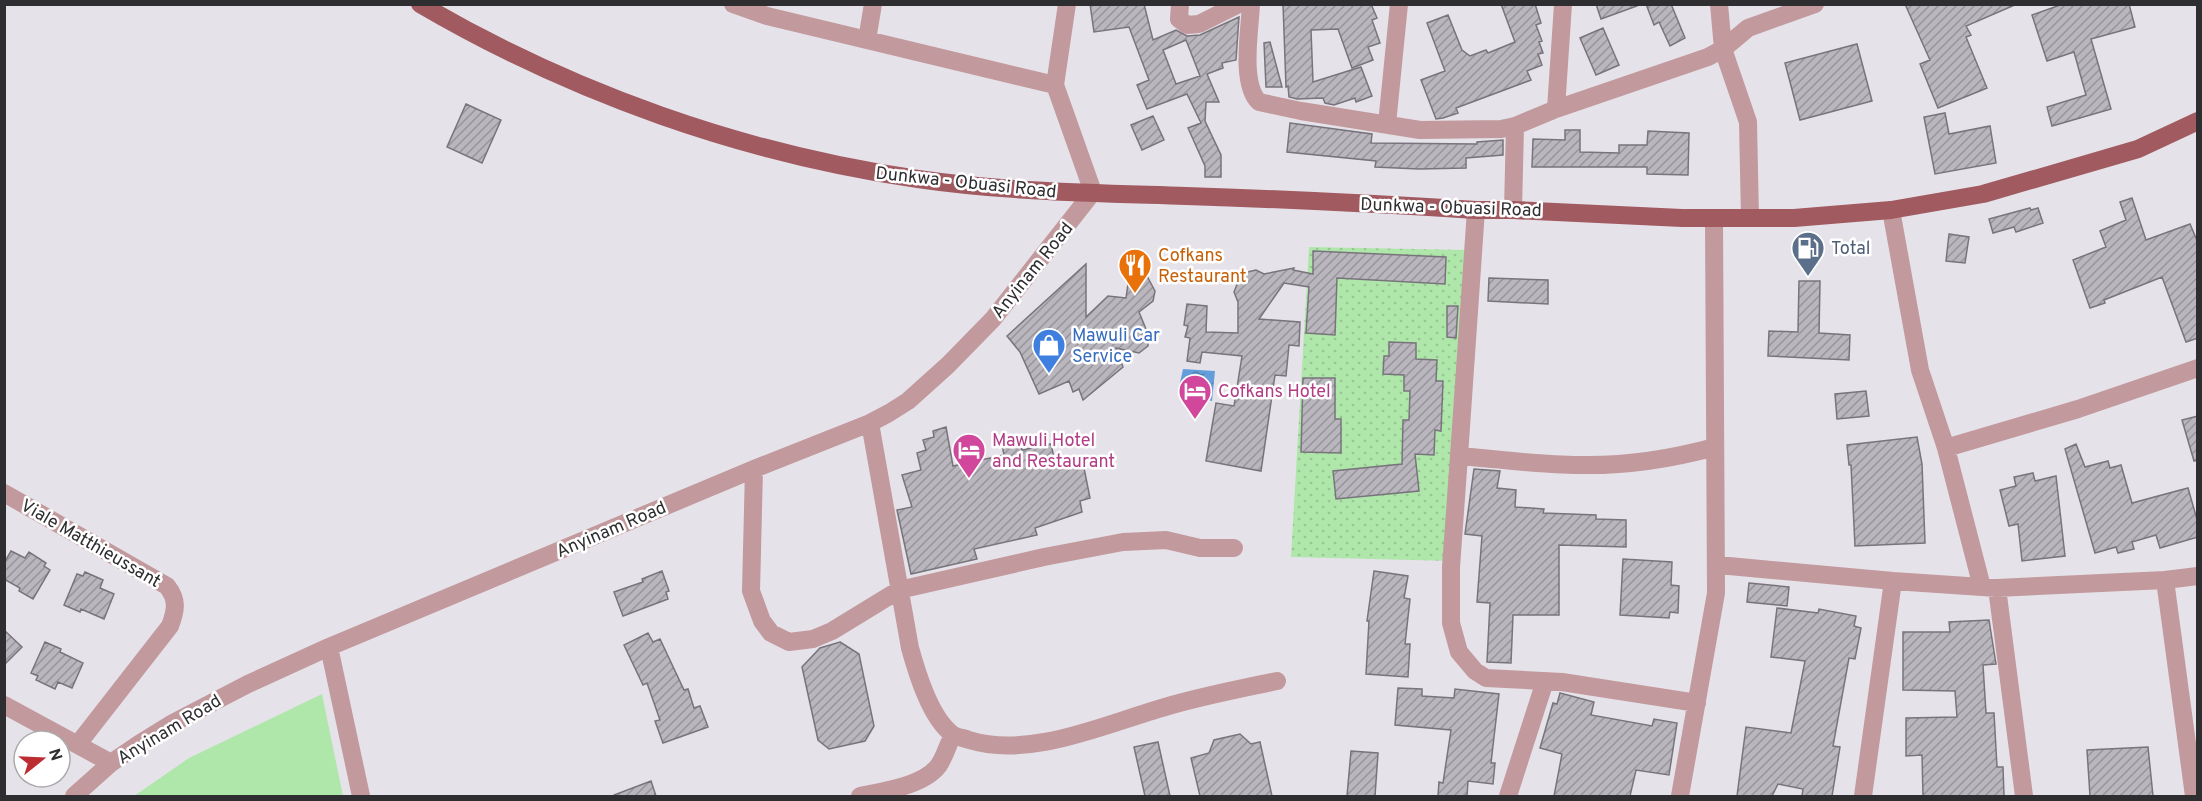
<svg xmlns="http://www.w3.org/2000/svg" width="2202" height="801" viewBox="0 0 2202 801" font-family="Overpass,sans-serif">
	<defs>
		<pattern id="grass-dots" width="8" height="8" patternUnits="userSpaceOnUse" patternTransform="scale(1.5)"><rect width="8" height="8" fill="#afe7aa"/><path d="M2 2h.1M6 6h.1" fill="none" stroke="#97c693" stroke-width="1.8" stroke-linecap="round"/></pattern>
		<pattern id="water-ripples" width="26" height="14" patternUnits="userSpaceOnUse" patternTransform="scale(1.5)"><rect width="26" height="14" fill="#639eda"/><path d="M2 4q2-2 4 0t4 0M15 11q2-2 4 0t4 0" fill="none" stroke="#5281b1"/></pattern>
		<pattern id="building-hatch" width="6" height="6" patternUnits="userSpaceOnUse" patternTransform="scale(1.5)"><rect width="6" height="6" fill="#bab6be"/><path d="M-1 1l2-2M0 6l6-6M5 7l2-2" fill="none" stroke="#98949b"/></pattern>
	</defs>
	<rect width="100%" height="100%" fill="#e6e2ea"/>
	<path fill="url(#grass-dots)" d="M1309,247l158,3 -15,311 -161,-4z"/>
	<path fill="#afe7aa" d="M322,694l21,102h-209l55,-38z"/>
	<path fill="url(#water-ripples)" d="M1183,369l32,2 -3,30 -34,-9z"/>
	<path fill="url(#building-hatch)" stroke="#78747b" stroke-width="1.5" fill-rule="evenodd" d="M1090,4h54l9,36 23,-10 11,6 13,-1 39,-18 -3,43 -14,3 1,5 -16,6 12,28h-13l-1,19 16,34v22h-16v-11l-17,-38 13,-5 -14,-29 -40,15 -10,-24 12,-5 -20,-53 -35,5zM1186,40l14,36 -24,8 -13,-34z
		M1283,4h88l6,14 -5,2 8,23 -12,4 5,13 -21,8 -14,-39 -27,1 2,52 48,-15 11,29 -16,6 -1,-4 -21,7 -9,-2 -2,-5 -26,1 -8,-2 -1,-11 -2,1z
		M1501,4h34l6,19 -5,2 6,16 -3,1 4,11 -5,1 4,11 -15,6 4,9 -75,28 2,5 -15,5 -7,1 -15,-39 24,-9 -18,-48 21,-8 14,35 8,6 16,-6 2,3 27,-11z
		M1596,4h41v2l-36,13z
		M1646,4h25l14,34 -15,8 -11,-24 -5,3z
		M1905,4h112l-51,22 5,9 -5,2 21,51 -49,20 -18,-44 10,-4z
		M2063,4h66l6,23 -44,12 20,70 -59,17 -5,-19 39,-12 -12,-43 -27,9 -15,-46z
		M1603,28l16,37 -23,10 -16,-37z
		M1270,42l12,45h-16l-2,-44z
		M1857,44l15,57 -72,19 -15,-57z
		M466,104l35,16 -19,43 -35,-16z
		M1945,113l4,21 41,-8 6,37 -61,11 -11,-57z
		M1153,116l11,24 -22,10 -11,-25z
		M1290,123l82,11 -1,9 106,1v-2l26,-2v15l-37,3v10l-47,1 -44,-2 1,-6 -89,-9z
		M1565,130h15v22l39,1v-8h28l1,-14 41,2 -1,42 -41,-1v-7h-115l1,-28 32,1z
		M2132,198l14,42 44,-16 8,19v95l-12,4 -24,-65 -58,23 1,3 -15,5 -17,-48 33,-13 -6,-16 26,-11 -6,-18z
		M2030,208l1,2 7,-2 5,15 -27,9 -2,-5 -21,6 -4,-14z
		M1949,234l20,3 -4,26 -19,-2z
		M1313,251l133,6 -1,27 -108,-6 -2,57 -29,-2 3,-46 -25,-4 -25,36 41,3 -1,24 -10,-1 -3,31 -11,-1 -14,96 -55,-10 10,-58 18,3 8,-50 -40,-4 -2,11 -13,-2 3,-23 -5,-1 3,-11 -4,-1 3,-21 20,2 -1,26 32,1v-31l-4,-10 4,-10v-8l18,-4 8,4 30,-6 -1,2 20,4z
		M1086,264v53l22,-21 18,2 2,-14 10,-7 9,-1 8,15 -2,10 -14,11 9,22v12l-9,7 -23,-5 7,19 -40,33 -4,-11 -6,3 -4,-11 -30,13 -19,-42 -13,-16z
		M1489,278l59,2v24l-60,-3z
		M1799,281h21l-1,52 31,2 -1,25 -81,-4 1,-25 29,1z
		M1447,306h11l-2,32 -9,-1z
		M1389,342l27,1v16l21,1 -1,21h7l-2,50 -6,-1 -1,25 -19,-1 4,37 -83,8 -3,-28 69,-7 1,-44h6l1,-29h-6v-16l-21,-1 1,-18h5z
		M1303,378h32v41h6v34l-40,-1z
		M1866,391l3,25 -32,3 -2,-25z
		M2198,416v44l-4,1 -12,-41z
		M946,427l7,39 51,-11 -3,-15 17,-5 4,15 29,-6 5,23 14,-3 1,2 12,-3 7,35 -10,3 2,11 -47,16 2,7 -63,14 3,10 -66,15 -14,-64 15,-3 -10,-32 19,-5 -4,-17 9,-3 -3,-10 11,-3 -1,-6z
		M1917,437l5,27 3,79 -70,3 -4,-81h-2l-2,-20z
		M2076,444l9,23 23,-6 2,7 11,-3 11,38 56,-15 10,35v14l-38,11 -4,-13 -24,7 2,7 -16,4 -2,-6 -21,6 -30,-104z
		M1474,469l26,2 -3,17 19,2 -1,17 29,2 -1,4 53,2v4l30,1v27l-67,-2v70h-46l-2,48 -24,-1 3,-59 -13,-1 5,-66 -17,-2z
		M2033,473l2,8 21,-5 9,80 -43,5 -4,-37 -9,2 -9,-36 16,-4 -2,-9z
		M11,551l14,7 4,-6 17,11 -2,3 6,4 -17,29 -14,-8 1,-3 -16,-9v-16z
		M1623,559l49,3 -1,23 8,1 -1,27 -8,-1 -1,6 -49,-3z
		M662,571l7,20 -3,1 2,7 -45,17 -9,-24 29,-10 -1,-3z
		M1374,571l34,5 -4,22 6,1 -5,45h5l-2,33 -42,-3 3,-53h-2z
		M85,572l18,8 -3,8 14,6 -10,25 -23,-10 -1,3 -16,-7 13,-31 6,2z
		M1749,583l40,4 -2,19 -40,-4z
		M1777,608l41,5 1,-4 37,7 -2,10 7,2 -6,31 -6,-1 -16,88 7,1 -8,49h-30l1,-7 -25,-5 -6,12h-35l9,-69 45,6 14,-72 -34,-4z
		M1989,620l7,44 -13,1 3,48h8l3,54h6l1,29h-81l-1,-41 -16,1v-38l51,-1 -2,-26 -52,-1v-58h47l-1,-10z
		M4,630l18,17 -18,18z
		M648,633l5,9 7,-3 24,51 4,-1 6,19 6,-2 8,21 -45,16 -8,-22 5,-1 -13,-37 -4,2 -19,-40z
		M45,642l16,7 -1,3 23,11 -11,25 -14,-6 -3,7 -19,-9 2,-4 -7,-3z
		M840,642l19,12 15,72 -9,15 -36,8 -11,-9 -16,-73 18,-19z
		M1398,688l24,1v7l32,2 1,-9 44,5 -8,69h4l-2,21 -25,-3 -1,15h-29l1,-14 4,1 8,-53 -56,-5z
		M1560,693l34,9 -3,13 61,11 2,-7 23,4 -8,52 -33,-5 -6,26h-76l8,-42 -22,-6 13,-45 4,1z
		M1240,734l11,10 9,-2 12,54h-72l-9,-38 18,-5 5,-13z
		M1158,742l12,54h-25l-11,-49z
		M2148,747l5,49h-63l-3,-46z
		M1351,751l27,2 -3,43h-28z
		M651,781l5,15h-42v-1z"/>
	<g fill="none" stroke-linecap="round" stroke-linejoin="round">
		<path stroke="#c2999c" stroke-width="18" d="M733,4l34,12 288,69
			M1180,4l-1,15 8,6 12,-1 40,-20
			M1251,4c-1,26 -11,79 8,98l42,9 119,19 81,-1 14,-3 41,-17 152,-52 15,-8 25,-21 67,-24
			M1719,4l4,45 25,73 2,96
			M867,40l6,-36
			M1556,109l7,-105
			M1387,124l12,-120
			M1476,210l-17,246c40,3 80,9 120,9 46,1 92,-6 136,-18
			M1513,210l2,-84
			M1891,210l29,160 26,78 36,139
			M870,423l40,225c7,25 20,69 42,86 4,3 12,4 17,6 62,19 136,-16 196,-33 37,-11 74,-18 112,-26
			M1946,448l132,-39 120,-41
			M1459,456l-8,111v56l8,29 16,19 11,7 76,4 135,21
			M754,469l-3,122 11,30 9,12 18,9 24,-3 19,-8 67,-41 145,-33 79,-15 22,-1 21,-1 34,8h34
			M4,493l163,93c11,14 9,24 3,40l-92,118
			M1718,565l175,16 -30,215
			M2165,580l29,216
			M1893,581l104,7 168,-8 33,-4
			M1997,588l27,208
			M329,647l32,149
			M4,705l107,58
			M74,796l37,-33 28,-19 34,-21 75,-39 81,-37 425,-178 116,-46 19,-10 19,-12 40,-36 45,-46 100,-127 -38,-107 12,-81
			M860,796c23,-5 64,-10 79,-31 6,-9 9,-21 14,-30
			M1508,796l37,-115
			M1680,796l36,-203 -2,-375"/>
		<path stroke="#a05a60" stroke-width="18" d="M420,4c152,89 324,150 498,175 89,13 178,14 268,17 97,3 194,8 290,14h37l169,8h112l97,-8 92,-16 155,-45 60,-28"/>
	</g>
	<defs>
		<symbol id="fuel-pin" viewBox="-11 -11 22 30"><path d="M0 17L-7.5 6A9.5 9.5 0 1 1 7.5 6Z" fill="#5c6f8a" stroke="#fff"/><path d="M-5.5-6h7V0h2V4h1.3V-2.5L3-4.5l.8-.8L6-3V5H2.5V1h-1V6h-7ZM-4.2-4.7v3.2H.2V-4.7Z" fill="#fff"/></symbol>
		<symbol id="restaurant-pin" viewBox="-11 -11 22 30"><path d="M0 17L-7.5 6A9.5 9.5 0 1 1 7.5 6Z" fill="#e8710a" stroke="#fff"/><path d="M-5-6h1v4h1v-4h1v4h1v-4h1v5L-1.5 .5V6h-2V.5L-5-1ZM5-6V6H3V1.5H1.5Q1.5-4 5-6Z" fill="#fff"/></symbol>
		<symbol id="shop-pin" viewBox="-11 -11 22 30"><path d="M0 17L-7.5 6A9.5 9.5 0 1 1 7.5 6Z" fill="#3f7fe0" stroke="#fff"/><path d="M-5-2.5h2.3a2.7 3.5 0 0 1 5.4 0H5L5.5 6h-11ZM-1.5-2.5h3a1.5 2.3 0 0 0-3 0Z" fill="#fff"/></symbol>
		<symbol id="hotel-pin" viewBox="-11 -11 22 30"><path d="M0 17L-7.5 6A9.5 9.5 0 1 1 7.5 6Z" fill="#d1479c" stroke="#fff"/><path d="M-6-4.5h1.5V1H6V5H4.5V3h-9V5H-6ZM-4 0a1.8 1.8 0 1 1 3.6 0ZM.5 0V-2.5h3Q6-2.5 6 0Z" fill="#fff"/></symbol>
	</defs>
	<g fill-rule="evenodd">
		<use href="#fuel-pin" x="1789" y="229" width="38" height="52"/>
		<use href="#restaurant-pin" x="1116" y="246" width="38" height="52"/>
		<use href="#shop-pin" x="1030" y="326" width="38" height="52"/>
		<use href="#hotel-pin" x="1176" y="372" width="38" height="52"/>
		<use href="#hotel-pin" x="950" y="431" width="38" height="52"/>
	</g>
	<g text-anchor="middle" stroke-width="5" stroke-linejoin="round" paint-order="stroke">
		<g font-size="18" fill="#2e2d30" stroke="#fff">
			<text transform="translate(966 182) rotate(6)" y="6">Dunkwa - Obuasi Road</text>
			<text transform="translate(1451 207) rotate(2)" y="6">Dunkwa - Obuasi Road</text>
			<text transform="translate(1032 270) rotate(-51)" y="6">Anyinam Road</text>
			<text transform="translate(611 529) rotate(-23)" y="6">Anyinam Road</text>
			<text transform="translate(91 543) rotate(30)" y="6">Viale Matthieussant</text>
			<text transform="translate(169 729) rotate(-31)" y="6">Anyinam Road</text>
		</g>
		<g font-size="18" fill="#4e5e75" stroke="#fff" text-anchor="start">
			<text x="1831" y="254">Total</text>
		</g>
		<g font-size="18" fill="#c56008" stroke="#fff" text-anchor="start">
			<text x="1158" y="261">Cofkans<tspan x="1158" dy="21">Restaurant</tspan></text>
		</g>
		<g font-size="18" fill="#366cbe" stroke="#fff" text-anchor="start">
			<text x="1072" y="341">Mawuli Car<tspan x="1072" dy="21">Service</tspan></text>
		</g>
		<g font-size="18" fill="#b23c85" stroke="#fff" text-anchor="start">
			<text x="1218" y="397">Cofkans Hotel</text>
			<text x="992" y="446">Mawuli Hotel<tspan x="992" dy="21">and Restaurant</tspan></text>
		</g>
	</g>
	<rect width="2202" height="801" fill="none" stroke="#2e2d30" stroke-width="12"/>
	<g transform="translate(42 759) rotate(72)"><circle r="28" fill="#ffffff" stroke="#ababac" stroke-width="1.5"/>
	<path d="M0-4.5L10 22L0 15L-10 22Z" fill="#bc2d31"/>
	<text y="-9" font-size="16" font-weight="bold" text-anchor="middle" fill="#2e2d30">N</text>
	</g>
</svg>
